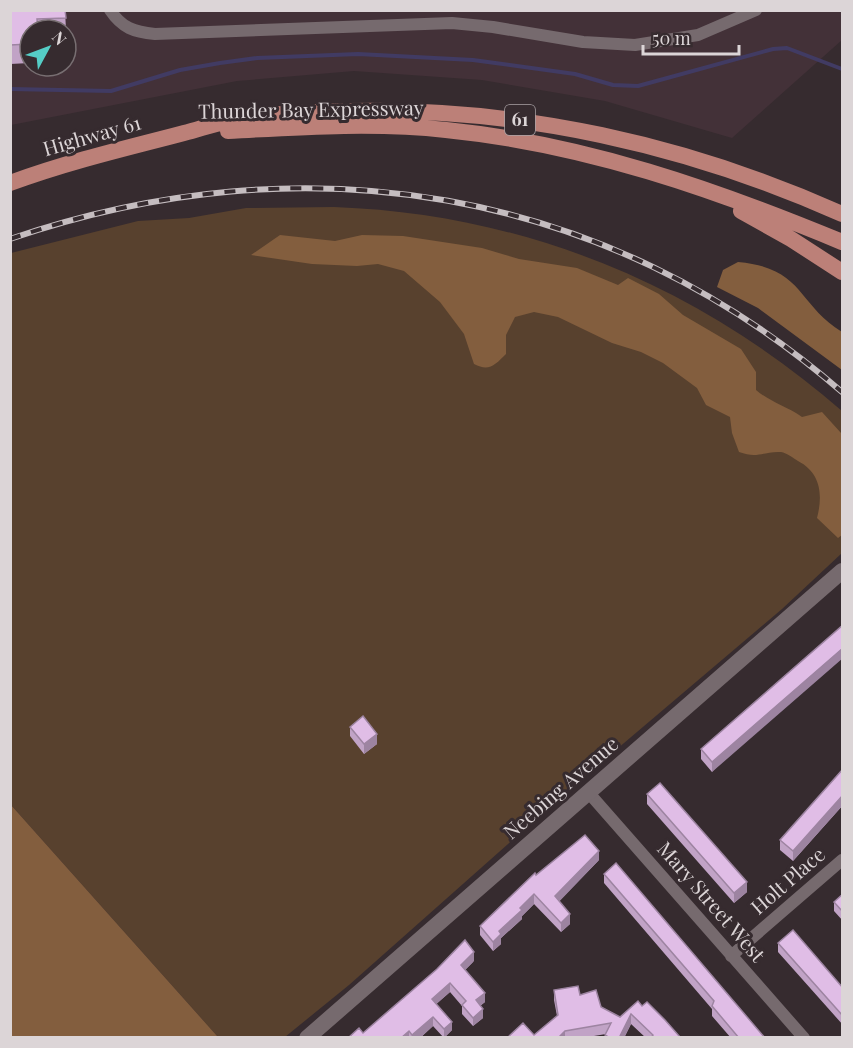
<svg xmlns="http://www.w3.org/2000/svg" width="853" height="1048" viewBox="0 0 853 1048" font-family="'Playfair Display',serif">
	<rect width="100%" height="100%" fill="#362b2f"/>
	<path fill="#433138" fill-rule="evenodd" d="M11,11h831v29l-110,98 -127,-37 -123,-21 -128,-9 -117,10 -226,44zM30,30h36v36h-36z"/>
	<path fill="#58412e" d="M334,207c192,7 363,78 508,204v142l-60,56 -211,179 -222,197 -64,52h-67l-207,-232v-552l127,-32 51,-3 57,-10z"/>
	<path fill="#835e3e" d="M280,235l55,6 27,-6 41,1 79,12 37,11 58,9 41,17 10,-7 31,16 24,21 58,34 15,23v18c14,12 30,16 46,27l20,-5 19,21 1,102 -4,3 -21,-20c6,-23 4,-45 -19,-57 -5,-3 -11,-8 -17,-9 -17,-1 -23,7 -42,0l-7,-19 -2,-16 -24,-12 -9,-17 -34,-25 -22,-11 -29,-9 -54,-26 -24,-5 -19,5 -9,18v19c-11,11 -17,18 -32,10l-10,-30 -24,-32 -36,-31 -26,-7 -21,2 -45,-2 -61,-9z
		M738,262c66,6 58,41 104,70v38l-84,-62 -41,-21 6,-17z
		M11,805l207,232h-207z"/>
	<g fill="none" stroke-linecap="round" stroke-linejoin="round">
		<path stroke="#413b63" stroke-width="4" d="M10,89l101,2 69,-21 40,-7 37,-5 101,-4 115,6 102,14 38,11 25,1 135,-37 14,-1 55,21"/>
		<path stroke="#766a6e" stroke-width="12" d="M110,10c12,18 24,22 45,24l297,-11 41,4 90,15 52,3 63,-10 58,-25
			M588,792l216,246
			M731,956l111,-96"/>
		<path stroke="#766a6e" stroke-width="16" d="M307,1038l535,-467"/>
		<path stroke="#bc8078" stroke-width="16" d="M228,131c72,-4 147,-9 218,-1 139,14 268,59 396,112
			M10,183c57,-21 116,-35 174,-50 16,-4 32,-10 49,-13 38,-7 78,-8 117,-9 169,-4 338,34 492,103
			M741,211l50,28 51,33"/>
		<defs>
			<path id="rail" d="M10,239c295,-101 596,-52 832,153"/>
		</defs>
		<use href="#rail" stroke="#c5bdc0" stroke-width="6"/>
		<use href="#rail" stroke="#362b2f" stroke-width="4" stroke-dasharray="11" stroke-linecap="butt"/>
	</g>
	<path fill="#c1a3c6" d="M10,10h55l1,20h-36v33l-20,1z
		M843,625l-131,147 -11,-13v-10z
		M350,727l27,17 -13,10 -14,-18z
		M843,769v36l-50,56 -13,-11v-10z
		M647,794l100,98 -13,11 -87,-99z
		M599,860l-40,41 11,23 -9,8 -27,-28 -12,12v3l-21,19v6l-8,7 -13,-16v-9l56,-51z
		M604,874l161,164h-34l-19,-22v-7l-108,-126z
		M843,894v27l-9,-10v-9z
		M778,943l65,45v37l-65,-73z
		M474,961l-9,9 20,32 -5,4 3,12 -10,8 -11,-12v-8l-12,-14 -14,12 16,26 -8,8 -11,-12 -13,12h-72l15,-5z
		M554,990l26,5 40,22 22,-11 38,32h-34l-15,-14 -7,14h-19l1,-4 -24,4h-75l27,-3 23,-19 -3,-16z"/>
	<path fill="#9d84a1" d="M843,648v10l-131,114v-10z
		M377,734v10l-13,10v-10z
		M843,795v10l-50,56v-10z
		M599,851v9l-44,46v-10z
		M747,882v10l-13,11v-10z
		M534,894v10l-12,12v3l-21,19v6l-8,7v-9l6,-11 21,-23z
		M570,914v10l-9,8v-9z
		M474,952v9l-13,13v-9z
		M450,983v9l-18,16v-9z
		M485,993v9l-9,7v-9z
		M483,1009v9l-10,8v-8z
		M631,1014v10l-7,14h-5z
		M433,1017v9l-13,12h-8v-3z
		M452,1022v8l-8,8v-9z
		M409,1031v7h-8z
		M565,1031v7h-7z"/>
	<path fill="#e0bde6" stroke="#9d84a1" stroke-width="1.5" d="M10,10h55l1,8 -29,1 1,11h-8v14l-20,1z
		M843,625v23l-131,114 -11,-13z
		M363,716l14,18 -13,10 -14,-17z
		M843,769v26l-50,56 -13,-11z
		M660,783l87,99 -13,11 -87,-99z
		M585,835l14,16 -44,45 15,18 -9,9 -27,-29 -14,14 2,2 -23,21 2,3 -8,8 -13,-16 55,-53 1,2z
		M616,863l149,175h-26l-27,-32 2,-5 -110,-127z
		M843,894v18l-9,-10z
		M793,930l50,58v28l-65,-73z
		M465,940l9,12 -13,13 24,28 -9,7 7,9 -10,9 -11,-13 4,-4 -16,-18 -18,16 20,23 -8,7 -11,-12 -21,18 -3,-4 -8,7h-53l11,-10 4,5 74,-64z
		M578,986l2,9 16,-5 5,17 19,10 18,-16 4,5 5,-4 18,18 15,17 -29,1 2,-3 -22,-21 -12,24h-9l-5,-3 6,-12 -46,8 -7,7h-51l16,-15 11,12 24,-20 -4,-25z"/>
	<g text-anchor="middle" stroke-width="6" stroke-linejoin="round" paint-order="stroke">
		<rect fill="#362b2f" stroke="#aaa2a5" stroke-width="1.5" x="505" y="105" width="30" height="30" rx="4.5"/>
		<g font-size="18" font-weight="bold" fill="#dcd5d7">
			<text x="520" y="126">61</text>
		</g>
		<g font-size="20" fill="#dcd5d7" stroke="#362b2f">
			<text transform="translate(311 110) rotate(-1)" y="7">Thunder Bay Expressway</text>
			<text transform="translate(92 136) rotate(-16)" y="7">Highway 61</text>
			<text transform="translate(561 788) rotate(-41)" y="7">Neebing Avenue</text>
			<text transform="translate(788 881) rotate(-41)" y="7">Holt Place</text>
			<text transform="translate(711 902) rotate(49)" y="7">Mary Street West</text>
		</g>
	</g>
	<rect width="853" height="1048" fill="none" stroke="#dcd5d7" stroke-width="24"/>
	<g transform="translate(48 48) rotate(49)"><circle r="28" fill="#362b2f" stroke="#786f72" stroke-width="1.5"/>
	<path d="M0-4.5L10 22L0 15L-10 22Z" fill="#55cdc6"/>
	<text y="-9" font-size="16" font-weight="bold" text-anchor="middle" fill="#dcd5d7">N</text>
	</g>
	<path d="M643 45v9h96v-9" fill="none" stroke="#dcd5d7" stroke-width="3"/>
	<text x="652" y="45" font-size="18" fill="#dcd5d7" stroke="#362b2f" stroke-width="4.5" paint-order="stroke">50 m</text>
</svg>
